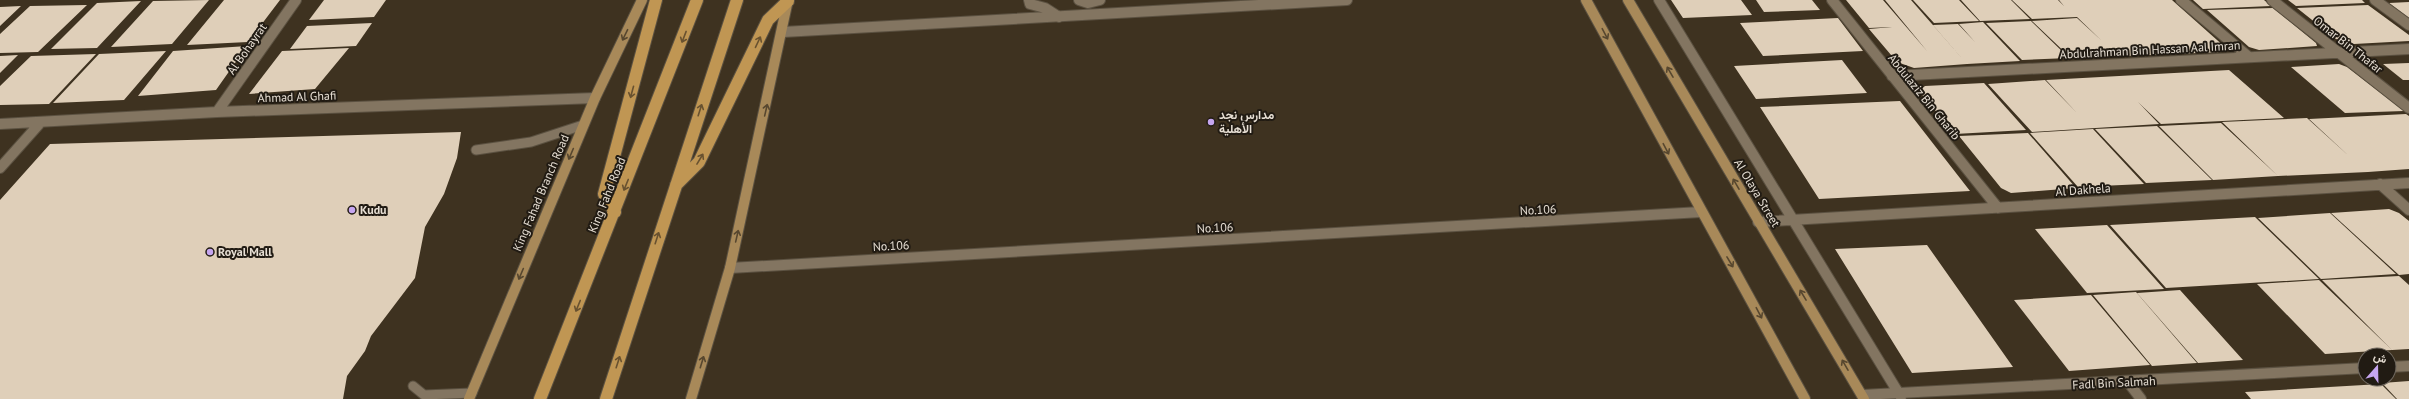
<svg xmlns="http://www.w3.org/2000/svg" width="2409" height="399" viewBox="0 0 2409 399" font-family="'PT Sans',Vazirmatn,sans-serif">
	<rect width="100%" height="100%" fill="#3e3220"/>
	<path fill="#dfcfb9" d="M209,0l-37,44 -61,3 42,-46z
		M224,0h56l-32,42 -61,3z
		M324,0h62l-12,17 -65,3z
		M1671,0h70l11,15 -69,3z
		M1756,0h56l8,10 -56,2z
		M1846,0h37l44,51 -42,-51h26l56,64 -53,4 -17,-6 -28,-33 23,-2 -23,1z
		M1913,0h46l20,21 -45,2z
		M1961,0h50l19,19 -50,2z
		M2012,0h46l6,6 -5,-6h113l54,48 -3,4 -152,6 -39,-37 45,-3 25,23 -25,-24 -45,2z
		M2193,0h71l7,6 -68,3z
		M2288,0h74l3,3 -69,3z
		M141,1l-44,47 -46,1 46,-46z
		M2409,2v16l-20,-15z
		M87,5l-49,47 -38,1v-19l30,-28z
		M2368,5l41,30v6l-55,3 -18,-5 -39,-31z
		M21,6l-21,20v-19z
		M2273,8l43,35 1,3 -58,4 -10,-3 -42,-37z
		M1838,18l25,33 -100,5 -23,-33z
		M2031,21l38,37 -47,2 -36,-37z
		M1983,22l37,39 -53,3 -34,-39 25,-1 17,18 -16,-18z
		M372,23l-16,23 -66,3 17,-23z
		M247,46l-31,44 -78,6 35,-45z
		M349,48l-34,41 -66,5 33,-43z
		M166,51l-42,49 -71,3 46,-49z
		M96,54l-47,50 -49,1v-19l31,-30z
		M18,55l-18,18v-17z
		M1842,60l25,33 -111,6 -22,-33z
		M2409,63v17h-6l-20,-16z
		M2339,64l8,3 57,44 -59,2 -54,-46z
		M2229,70l55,48 -123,6 -23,-22 21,22 -127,8 -44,-48 57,-4 32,33 -31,-33z
		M1984,83l42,47 -71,4 -36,-43 6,-5z
		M1900,101l70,90 -151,8 -59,-92z
		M2406,114l3,2v53l-41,3 -90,4 -56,-54 85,-4 43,39 -41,-38z
		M2221,123l57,53 -65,4 -54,-54z
		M2157,126l55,54 -66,3 -51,-54z
		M2093,129l51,55 -66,3 -48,-54z
		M461,132l-4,26 -13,36 -19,33 -10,51 -44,58 -6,15 -18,25 -4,23h-343v-199l50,-56z
		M2028,133l48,55 -65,5 -10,-5 -42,-52z
		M2389,209l10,4 10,8v53l-10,1 -68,-62z
		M2330,213l66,61 -75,5 -63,-61z
		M2255,217l64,62 -153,9 -56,-63z
		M2107,225l57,64 -77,4 -52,-64z
		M1927,245l86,122 -101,6 -77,-124z
		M2399,276l10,9v64l-17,1 -70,-70z
		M2319,280l73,70 -67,4 -68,-70z
		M2180,290l63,70 -45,3 -61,-70z
		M2136,292l61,71 -45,3 -59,-71z
		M2091,295l59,70 -81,6 -55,-71z
		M2409,381v18h-12l-15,-16z
		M2381,384l15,15h-145l-6,-7z"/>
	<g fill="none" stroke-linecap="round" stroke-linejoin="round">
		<defs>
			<path id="lane" d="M476,150l55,-8 52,-17
				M413,386l11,9 48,-2"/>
			<path id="street" d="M1029,0l1,4 15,4 14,9
				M1079,0l9,3 12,-3
				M1659,0l242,397
				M1832,0l166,208
				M2181,0l68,57
				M2272,0l137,108
				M2375,0l34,25
				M783,32l564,-32
				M1892,76l517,-27
				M217,112l79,-112
				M0,124l217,-12 378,-14
				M0,168l41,-46
				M2380,184l29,26
				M1758,222l651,-39
				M730,268l971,-56
				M2389,367l20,-1
				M2128,382l13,17
				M1862,395l503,-27"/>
			<path id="primary" d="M1586,0l219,399
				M1628,0l236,399
				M469,399l126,-301 47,-98
				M691,399l39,-131 58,-268"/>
			<path id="highway" d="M676,185l23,-23 69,-142 20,-19
				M615,212l-11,-18 52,-194
				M540,399l157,-399
				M606,399l131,-399"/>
		</defs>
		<use href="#lane" stroke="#5b5141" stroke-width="11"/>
		<use href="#street" stroke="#5b5141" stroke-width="12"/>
		<use href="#primary" stroke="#5b5141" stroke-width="12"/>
		<use href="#highway" stroke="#5b5141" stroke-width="14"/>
		<use href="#lane" stroke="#837561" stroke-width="9"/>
		<use href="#street" stroke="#837561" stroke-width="10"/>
		<use href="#primary" stroke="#a88959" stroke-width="10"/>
		<use href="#highway" stroke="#c09653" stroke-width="12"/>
	</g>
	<defs><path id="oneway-shaft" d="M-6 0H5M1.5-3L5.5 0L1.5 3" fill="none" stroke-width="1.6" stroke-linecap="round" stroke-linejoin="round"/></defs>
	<g stroke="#57472f">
		<use href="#oneway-shaft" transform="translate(1605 34) rotate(62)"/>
		<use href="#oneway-shaft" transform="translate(625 35) rotate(116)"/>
		<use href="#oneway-shaft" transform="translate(1670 72) rotate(-120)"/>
		<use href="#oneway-shaft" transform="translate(766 110) rotate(-77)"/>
		<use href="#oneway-shaft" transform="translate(1666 149) rotate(62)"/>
		<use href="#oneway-shaft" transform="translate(571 154) rotate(113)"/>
		<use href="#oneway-shaft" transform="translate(1736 184) rotate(-120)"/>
		<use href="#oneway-shaft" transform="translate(737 236) rotate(-77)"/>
		<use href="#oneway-shaft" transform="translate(1730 262) rotate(59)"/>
		<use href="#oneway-shaft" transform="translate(521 274) rotate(113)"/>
		<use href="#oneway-shaft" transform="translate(1803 295) rotate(-121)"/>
		<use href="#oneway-shaft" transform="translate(1759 313) rotate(62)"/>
		<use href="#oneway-shaft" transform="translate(702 362) rotate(-73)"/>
		<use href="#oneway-shaft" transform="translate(1845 365) rotate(-120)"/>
	</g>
	<g stroke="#695230">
		<use href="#oneway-shaft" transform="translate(684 37) rotate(111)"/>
		<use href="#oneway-shaft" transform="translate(758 42) rotate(-65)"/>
		<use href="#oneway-shaft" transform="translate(632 92) rotate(105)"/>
		<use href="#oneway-shaft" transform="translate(700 110) rotate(-72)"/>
		<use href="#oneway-shaft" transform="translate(700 159) rotate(-59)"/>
		<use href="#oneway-shaft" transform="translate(626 185) rotate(112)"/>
		<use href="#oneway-shaft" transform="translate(657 238) rotate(-72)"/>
		<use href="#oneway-shaft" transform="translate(578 306) rotate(112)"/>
		<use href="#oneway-shaft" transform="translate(618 362) rotate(-72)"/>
	</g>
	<g fill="#c6a6f0" stroke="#211b13" stroke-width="1.5">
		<circle cx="1211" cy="122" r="4"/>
		<circle cx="352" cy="210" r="4"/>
		<circle cx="210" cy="252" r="4"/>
	</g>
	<g text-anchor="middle" stroke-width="4" stroke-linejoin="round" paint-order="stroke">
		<g font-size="12" fill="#e7dfd4" stroke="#211b13">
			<text transform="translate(2348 45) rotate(38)" y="4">Omar Bin Thafar</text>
			<text transform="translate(247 49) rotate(-55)" y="4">Al Bohayrat</text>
			<text transform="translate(2150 50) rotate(-3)" y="4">Abdulrahman Bin Hassan Aal Imran</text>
			<text transform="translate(297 97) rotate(-2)" y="4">Ahmad Al Ghafi</text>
			<text transform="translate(1924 97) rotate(51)" y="4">Abdulaziz Bin Gharib</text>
			<text transform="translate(2083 190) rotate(-4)" y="4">Al Dakhela</text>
			<text transform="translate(541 193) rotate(-67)" y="4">King Fahad Branch Road</text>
			<text transform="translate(1757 193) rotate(59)" y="4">Al Olaya Street</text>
			<text transform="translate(607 195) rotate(-68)" y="4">King Fahd Road</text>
			<text transform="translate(1538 210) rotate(-3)" y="4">No.106</text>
			<text transform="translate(1215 228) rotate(-3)" y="4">No.106</text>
			<text transform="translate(891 246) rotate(-3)" y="4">No.106</text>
			<text transform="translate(2114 383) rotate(-3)" y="4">Fadl Bin Salmah</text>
		</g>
		<g font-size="12" font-weight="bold" fill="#e7dfd4" stroke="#211b13" text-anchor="start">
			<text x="1219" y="119">مدارس نجد<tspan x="1219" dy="14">الأهلية</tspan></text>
			<text x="360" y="214">Kudu</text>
			<text x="218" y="256">Royal Mall</text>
		</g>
	</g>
	<g transform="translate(2377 367) rotate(20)"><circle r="19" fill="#211b13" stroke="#706960"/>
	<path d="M0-3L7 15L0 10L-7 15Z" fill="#c6a6f0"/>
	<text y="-6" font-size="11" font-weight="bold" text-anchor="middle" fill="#e7dfd4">ش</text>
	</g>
</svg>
